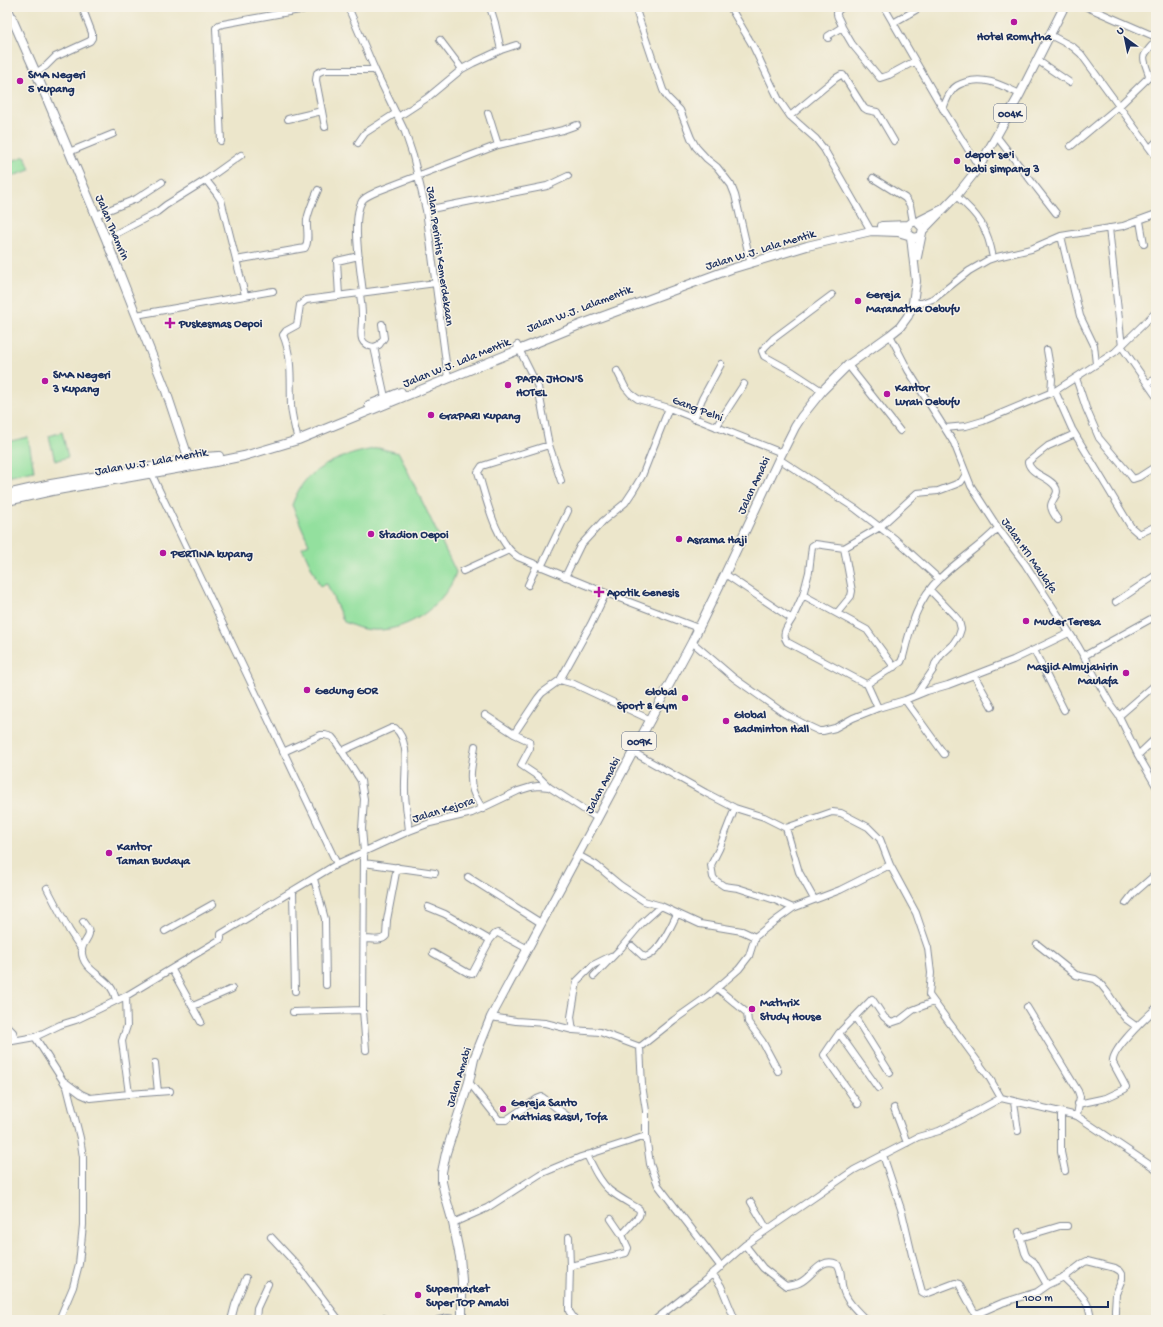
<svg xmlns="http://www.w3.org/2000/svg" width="1163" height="1327" viewBox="0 0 1163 1327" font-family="'Gochi Hand',sans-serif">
	<rect width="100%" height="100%" fill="#f7f3e8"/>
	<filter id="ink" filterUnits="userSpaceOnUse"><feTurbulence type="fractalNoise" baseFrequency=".025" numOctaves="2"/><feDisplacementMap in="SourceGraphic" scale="8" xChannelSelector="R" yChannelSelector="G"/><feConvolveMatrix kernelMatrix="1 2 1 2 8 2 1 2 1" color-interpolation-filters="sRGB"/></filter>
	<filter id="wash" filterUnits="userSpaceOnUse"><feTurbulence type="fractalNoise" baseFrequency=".012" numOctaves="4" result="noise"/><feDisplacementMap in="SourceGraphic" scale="16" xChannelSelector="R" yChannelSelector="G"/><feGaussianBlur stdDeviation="0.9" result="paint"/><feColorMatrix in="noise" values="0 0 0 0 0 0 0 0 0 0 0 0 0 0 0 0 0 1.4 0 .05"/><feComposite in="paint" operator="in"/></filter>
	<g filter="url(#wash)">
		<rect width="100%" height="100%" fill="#ece6cb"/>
		<path fill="#93e09e" stroke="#57887e" d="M25,156l5,14 -23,8v-15z
			M62,432l6,25 -13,4 -6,-25z
			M28,437l6,34 -27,6v-35z
			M378,448l21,5 57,119c-2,6 -4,12 -8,17 -18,27 -51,46 -84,40 -7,-1 -14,-5 -20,-7l-17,-38 -7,2 -18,-39 7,-3 -17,-39c4,-10 9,-22 18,-29 19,-17 43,-23 68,-28z"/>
	</g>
	<g filter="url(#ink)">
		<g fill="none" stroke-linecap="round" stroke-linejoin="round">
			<defs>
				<path id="minor" d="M348,7l27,63 30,62 8,24 13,54 22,168
					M490,7l5,16 6,27
					M635,7l28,83 4,7 13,13 11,28 5,9 11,12 10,8 14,18 4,10 15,65
					M730,7l23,39 26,54 11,16 26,23 8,10 47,82
					M884,7l59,102 36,58
					M947,7h5
					M1087,7l69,30
					M893,23l28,-16
					M842,27l10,17 28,34 9,-3 26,-14
					M1050,35l23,12 8,7 75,103
					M828,38v-2l14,-9c-2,-10 -11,-13 1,-20
					M440,40l22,29
					M1037,60l32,22
					M36,73l10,-7 9,-9 35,-16 2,-3v-5l-10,-26
					M943,109c2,-5 4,-12 8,-17 3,-6 9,-8 15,-10 20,-6 36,4 54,12
					M488,113l10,32
					M790,116l46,-38 5,-3h2l21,33 3,2 10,2 17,29
					M398,117l29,-19 35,-29 11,-6 28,-13 15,-5
					M288,119l34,-8
					M325,127l-9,-47 1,-7 7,-3h51
					M997,137l59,76
					M221,141l-5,-113 3,-3 4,-1 93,-17
					M358,143l7,-10 31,-20
					M1071,146l48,-40 29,-28 1,-3c-7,-20 -8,-18 7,-34
					M1150,148l6,-6
					M69,152l44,-18
					M873,178l32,20 5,7 3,17
					M206,180l11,14 4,6 24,95
					M956,196c23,19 32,33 37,62
					M426,210l121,-24 21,-10
					M96,215l40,-16 26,-17
					M1140,221l4,23
					M1109,228l13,119 34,49
					M1061,236l19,80 14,29 2,19
					M106,239l51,-27 9,-7 40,-25 35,-25
					M236,260l69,-12c5,-8 1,-20 2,-28 2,-11 7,-21 11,-30
					M363,293c-2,-20 -12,-75 -1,-92 3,-5 11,-7 16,-10l120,-46 65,-15 14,-5
					M360,294c1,7 2,15 2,22 1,14 -7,28 12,31
					M339,296l-2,-35 22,-5
					M913,303h9l13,-5 34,-27 19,-11 9,-3 34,-8 30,-13 62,-10 33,-12
					M136,315l137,-24
					M382,324l2,14 -5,7 -5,2 12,55
					M890,335l18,35 46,73 17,43 27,42 27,36 53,82 33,59 8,11 19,39 18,31
					M517,345l21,42 11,58 12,36
					M1047,350l5,29 -1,13
					M848,365l52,66
					M617,371l8,16 6,7 7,5 31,9 113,45
					M1076,378l10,30 13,30 32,38 2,3 6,-2 17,-11
					M1148,383l8,-4
					M822,391l-29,-19 -29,-16 -2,-5 3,-4 8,-8 59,-44
					M1055,391l17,38 59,98 8,7 17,-8
					M694,419l8,-20 19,-35
					M716,427l28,-43
					M945,428l21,-2 17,-5 72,-30 60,-39 41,-40
					M298,440c-3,-11 -6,-22 -7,-34 -1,-24 2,-48 -8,-71l3,-4 11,-6 3,-20 6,-5 130,-17
					M779,459l77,50 39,30 44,40
					M151,470v3l186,391
					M1058,520c-3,-4 -7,-9 -7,-14 0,-7 10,-12 4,-20 -7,-10 -24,-11 -27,-24l20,-16 27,-12
					M541,567l27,-56
					M463,571l46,-21
					M725,574l67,45c-5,8 -11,15 -5,23l77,41 3,1 34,-22 2,-5c7,-28 14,-58 37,-79 18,-18 40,-31 58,-50
					M565,577l15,-31 23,-25 22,-18 8,-12 9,-15 27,-68
					M528,585l9,-20
					M606,593l92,35
					M803,595l64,35 27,37
					M1116,602l40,-27
					M837,613l14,-17 1,-5 -8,-43
					M792,619l11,-24 6,-23 3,-26 3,-2 29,4 36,-21 37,-34 21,-2 16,-6 7,-3 5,-8
					M692,642l42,36 51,36 19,10 15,7h4l12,-3 18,-10 25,-10 27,-8 22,-9 21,-6 65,-25 56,-27
					M1034,650l30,60
					M1084,656l72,-40
					M974,675l18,32
					M560,680l14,4 77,36
					M867,684l11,24
					M916,695l17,-25 2,-6 6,-9 12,-11 6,-9 2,-6 -2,-8 -5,-6 -24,-25
					M905,700l39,54
					M485,715l29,19 15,7 1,7 -9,17 18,12 10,10
					M1119,716l37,-32
					M514,734l24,-36 4,-5 18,-13 31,-56 15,-31 -88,-36c-23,-15 -32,-60 -40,-85l4,-6 67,-21
					M475,746c-2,15 -7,30 -2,45 2,6 6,12 10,18
					M342,751l50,-23h3c16,14 9,44 10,63 0,13 3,27 4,40
					M283,752l38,-17h4l7,2 4,5 25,39 3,18 -2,30 2,23 -1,158 3,40
					M633,752l73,41 29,15 29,9 22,11
					M1138,755l18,-17
					M735,808l-16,41 -8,16 2,12 2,3 9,6 14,2 37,12 18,8
					M578,855l18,10 24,20 24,16 17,5 39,18 42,7 13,6
					M364,863l71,10
					M468,877l73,46
					M314,879l11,40 1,66
					M47,888l22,42 13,20
					M293,891l2,100
					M814,899l-15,-27 -13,-44 46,-16 9,1 27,14 12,12 10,26 26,48 12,35 3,25 -2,22 60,82 12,21 76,18 79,53
					M1126,903l7,-9 23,-20
					M428,907l17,7 45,26 5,-6 3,-1 30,16
					M83,922l5,7 1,5c-1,5 -6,9 -7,15 -2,18 18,25 28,37 3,4 5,9 6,14
					M165,931l48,-27
					M364,939c7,0 17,3 22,-3l1,-16 10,-53
					M1037,944l39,31 19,4 4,3 8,10 11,17 8,10 11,8
					M632,946l12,11c14,-1 27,-31 33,-43
					M433,953l35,20 4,1 18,-34
					M172,970l29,52
					M594,976l27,-28 20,-24 20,-18
					M717,988l30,25 1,9 14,19 16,30
					M193,1006l39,-17
					M1027,1007l51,84 2,6 -3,19
					M293,1012l70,-2
					M491,1017l25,4 29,2 28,7 27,2 40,15 34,-27 34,-24 31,-27 10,-13 6,-19 20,-16 18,-13 47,-18 50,-25
					M855,1017l35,56
					M7,1026l6,6 2,8
					M573,1030l-2,-13 6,-36 16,-16 18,-9
					M839,1033l39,55
					M35,1037l32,50 13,51 3,19v68l-4,39 -6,23 -14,33
					M7,1042l28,-5 25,-12 16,-5 50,-24 95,-57v-5l116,-70 72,-33 21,-8 42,-10 46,-22 13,-4 7,-1 11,1 48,31
					M640,1047l2,38 4,26v25l4,28 8,21 63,82
					M155,1063l3,29
					M65,1082l16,12 9,4 39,-4 -7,-53 5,-15 -1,-30
					M469,1082l30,38h7l31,-21 5,-2 25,19
					M129,1094l41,-3
					M1014,1102l4,29
					M858,1104l-34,-49 15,-22 33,-34 12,18 7,6 9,-3 13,-10 20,-8
					M1078,1104l28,-6 19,-9 1,-2 -13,-24c-3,-13 33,-45 43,-55
					M894,1108l13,35
					M1061,1113v39l4,19
					M883,1155l19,57 10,43 10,37 4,2 29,-11 4,1 14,26 2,3h4l4,7
					M751,1202l16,27
					M611,1219l11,16
					M453,1223l34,-15 53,-34 41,-17 65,-21
					M1019,1232l6,21 2,4 7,5 13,23
					M271,1237l28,30 40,53
					M569,1237l1,29 -1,41v4l6,9
					M1020,1238l40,-12h7
					M745,1245l18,23 23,18c4,-1 9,-1 13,-3 13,-5 21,-27 38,-19 6,7 3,17 6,25 3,12 14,22 23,31
					M570,1266l56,-13 2,-5 -6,-13 17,-19 1,-4 -1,-3c-10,-6 -21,-12 -30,-19 -10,-9 -16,-23 -22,-35
					M712,1273l9,13 14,34
					M1063,1277c14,14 27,22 28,43
					M979,1313l23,-10 35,-11 10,-7 19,-9 17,-13 4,-2 28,7 5,3 2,3v5l-6,15 -1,15v11
					M231,1320l4,-15 11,-27
					M256,1320l1,-12 11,-24
					M377,1320l6,-2 6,2
					M438,1320l10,-2 12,2
					M655,1320l48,-38 42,-37 109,-75 64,-33 21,-6 16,-8 46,-25"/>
				<path id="major" d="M7,7l29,66 70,166 59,149 25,75
					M917,222l24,-12
					M882,226l27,-1
					M923,230l33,-34 23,-29 41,-73 44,-87
					M917,257l6,-29 -6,-6c-5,-1 -9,2 -10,8l3,6 5,2 6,-2
					M369,405l32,-13
					M7,494l44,-10 100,-17 38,-9 30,-2
					M7,501l45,-10 163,-29 29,-6 54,-16 284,-116 149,-55 76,-23 64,-15 27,1 10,3
					M462,1320v-40l-2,-23 -7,-34 -8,-28 -3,-13v-10l4,-19 23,-71 5,-23 17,-42 201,-375 33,-68 54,-115 16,-32 7,-11 20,-25 26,-26 42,-30 10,-8 8,-11 5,-13 3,-22 -5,-44"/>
			</defs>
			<use href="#minor" stroke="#848a94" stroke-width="8"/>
			<use href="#major" stroke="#848a94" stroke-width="10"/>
			<use href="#minor" stroke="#fff" stroke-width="6"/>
			<use href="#major" stroke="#fff" stroke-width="8"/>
		</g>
	</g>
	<g fill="#b5179e" stroke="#f7f3e8" stroke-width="1.5">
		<circle cx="1014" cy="22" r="4"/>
		<circle cx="20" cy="81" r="4"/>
		<circle cx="957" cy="161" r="4"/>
		<circle cx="858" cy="301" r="4"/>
		<path d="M168 317h4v4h4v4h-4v4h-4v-4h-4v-4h4z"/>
		<circle cx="45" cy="381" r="4"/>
		<circle cx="508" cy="385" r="4"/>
		<circle cx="887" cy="394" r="4"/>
		<circle cx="431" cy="415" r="4"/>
		<circle cx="371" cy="534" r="4"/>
		<circle cx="679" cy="539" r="4"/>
		<circle cx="163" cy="553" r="4"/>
		<path d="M597 586h4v4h4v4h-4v4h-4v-4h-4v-4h4z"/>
		<circle cx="1026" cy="621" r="4"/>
		<circle cx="1126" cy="673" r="4"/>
		<circle cx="307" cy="690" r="4"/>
		<circle cx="685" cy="698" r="4"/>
		<circle cx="726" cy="721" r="4"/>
		<circle cx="109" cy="853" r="4"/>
		<circle cx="752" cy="1009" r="4"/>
		<circle cx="503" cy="1109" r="4"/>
		<circle cx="418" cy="1295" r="4"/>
	</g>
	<g text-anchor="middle" stroke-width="3" stroke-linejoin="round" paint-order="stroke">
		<g fill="#f7f3e8" stroke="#5d6a87" stroke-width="1">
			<rect x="994" y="104" width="32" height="18" rx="3"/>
			<rect x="622" y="732" width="34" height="18" rx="3"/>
		</g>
		<g font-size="11" font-weight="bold" fill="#1b2f5e">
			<text x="1010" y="117">004K</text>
			<text x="639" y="745">009K</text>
		</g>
		<g font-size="12" font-weight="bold" fill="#1b2f5e" stroke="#f7f3e8" text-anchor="start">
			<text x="1014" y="40" text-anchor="middle">Hotel Romytha</text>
			<text x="28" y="78">SMA Negeri<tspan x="28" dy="14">5 Kupang</tspan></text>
			<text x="965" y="158">depot se'i<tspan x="965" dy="14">babi simpang 3</tspan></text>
			<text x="866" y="298">Gereja<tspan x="866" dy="14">Maranatha Oebufu</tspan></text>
			<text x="179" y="327">Puskesmas Oepoi</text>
			<text x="53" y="378">SMA Negeri<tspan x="53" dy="14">3 Kupang</tspan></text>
			<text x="516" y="382">PAPA JHON'S<tspan x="516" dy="14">HOTEL</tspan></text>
			<text x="895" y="391">Kantor<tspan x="895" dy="14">Lurah Oebufu</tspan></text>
			<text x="439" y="419">GraPARI Kupang</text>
			<text x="379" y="538">Stadion Oepoi</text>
			<text x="687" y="543">Asrama Haji</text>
			<text x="171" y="557">PERTINA kupang</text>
			<text x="607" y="596">Apotik Genesis</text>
			<text x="1034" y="625">Muder Teresa</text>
			<text x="1118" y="670" text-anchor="end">Masjid Almujahirin<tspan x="1118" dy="14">Maulafa</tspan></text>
			<text x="315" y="694">Gedung GOR</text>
			<text x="677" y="695" text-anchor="end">Global<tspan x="677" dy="14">Sport &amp; Gym</tspan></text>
			<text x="734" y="718">Global<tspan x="734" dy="14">Badminton Hall</tspan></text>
			<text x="117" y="850">Kantor<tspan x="117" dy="14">Taman Budaya</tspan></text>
			<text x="760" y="1006">Mathrix<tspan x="760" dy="14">Study House</tspan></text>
			<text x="511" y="1106">Gereja Santo<tspan x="511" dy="14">Mathias Rasul, Tofa</tspan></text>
			<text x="426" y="1292">Supermarket<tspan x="426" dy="14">Super TOP Amabi</tspan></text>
		</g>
		<g font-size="12" fill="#1b2f5e" stroke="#f7f3e8">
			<text transform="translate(113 227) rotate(67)" y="4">Jalan Thamrin</text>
			<text transform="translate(760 249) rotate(-17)" y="4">Jalan W.J. Lala Mentik</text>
			<text transform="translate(441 256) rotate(82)" y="4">Jalan Perintis Kemerdekaan</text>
			<text transform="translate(579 308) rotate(-21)" y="4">Jalan W.J. Lalamentik</text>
			<text transform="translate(456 362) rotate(-22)" y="4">Jalan W.J. Lala Mentik</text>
			<text transform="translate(698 408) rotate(21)" y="4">Gang Pelni</text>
			<text transform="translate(151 461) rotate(-10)" y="4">Jalan W.J. Lala Mentik</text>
			<text transform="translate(753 485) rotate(-65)" y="4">Jalan Amabi</text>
			<text transform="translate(1030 555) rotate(55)" y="4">Jalan HTI Maulafa</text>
			<text transform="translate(602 785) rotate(-62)" y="4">Jalan Amabi</text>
			<text transform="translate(443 809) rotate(-17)" y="4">Jalan Kejora</text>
			<text transform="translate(458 1077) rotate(-73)" y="4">Jalan Amabi</text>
		</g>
	</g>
	<rect width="1163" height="1327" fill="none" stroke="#f7f3e8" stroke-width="24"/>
	<g transform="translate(1125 38) rotate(327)" stroke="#f7f3e8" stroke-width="3" paint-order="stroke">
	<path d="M0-3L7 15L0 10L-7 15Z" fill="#1b2f5e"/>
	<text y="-6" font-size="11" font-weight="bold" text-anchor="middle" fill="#1b2f5e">U</text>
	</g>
	<path d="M1017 1301v6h91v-6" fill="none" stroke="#1b2f5e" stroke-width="2"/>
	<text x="1023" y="1301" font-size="12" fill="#1b2f5e" stroke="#f7f3e8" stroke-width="3" paint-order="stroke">100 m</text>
</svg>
